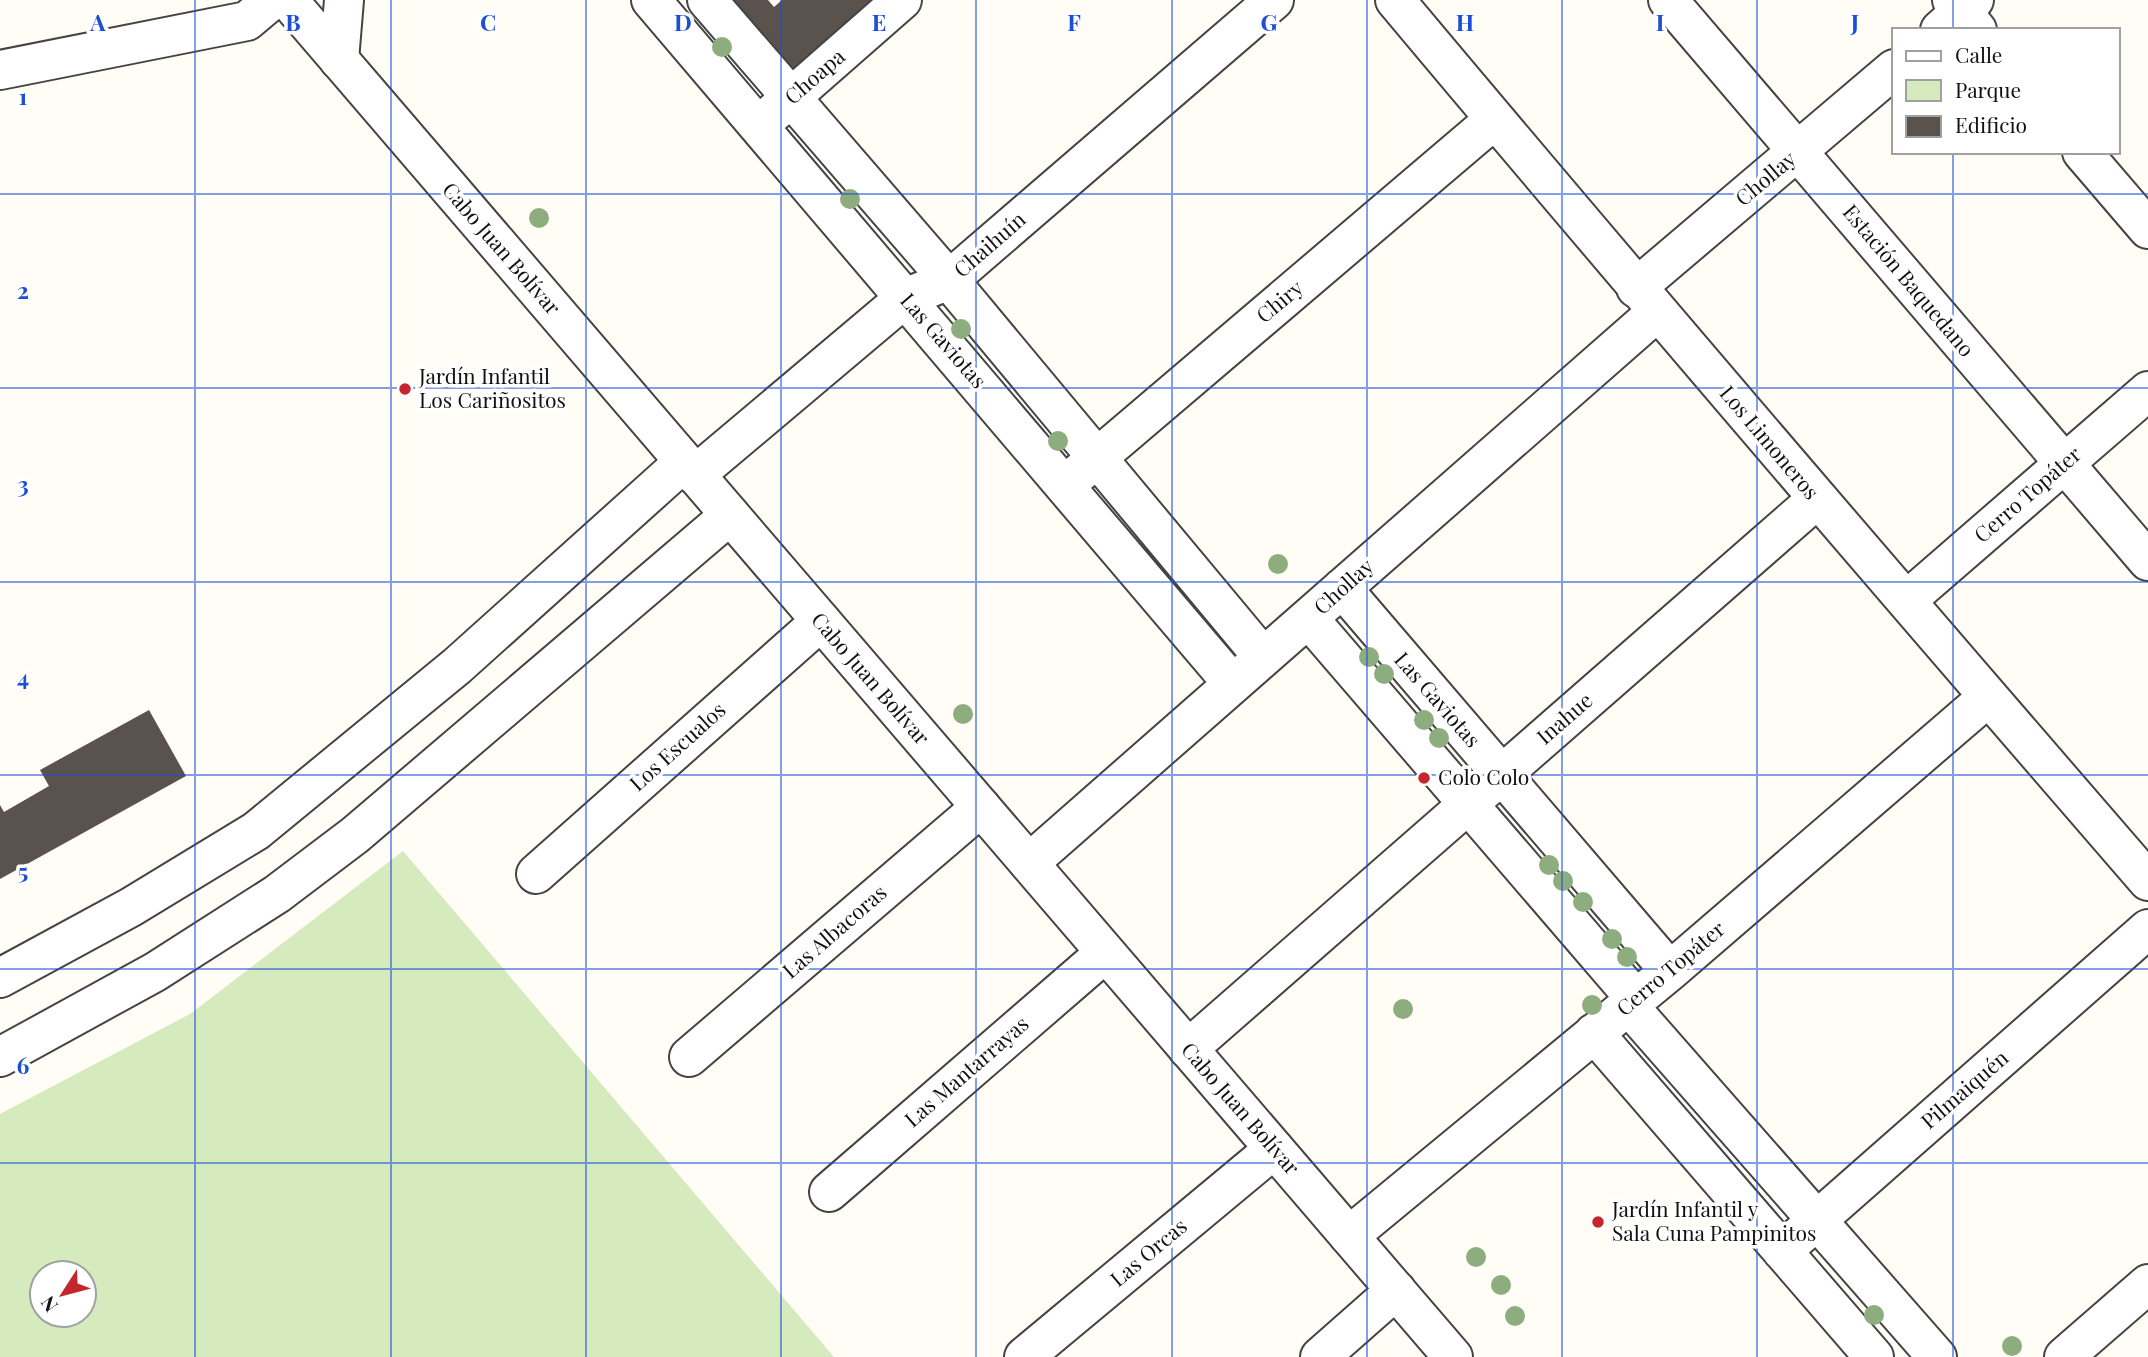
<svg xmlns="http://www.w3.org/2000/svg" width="2148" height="1357" viewBox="0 0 2148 1357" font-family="'Playfair Display',serif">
	<rect width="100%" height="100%" fill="#fffdf5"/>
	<path fill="#d5ebbd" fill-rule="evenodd" d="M403,851l431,506h-834v-243l190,-100zM42,1273h42v42h-42z"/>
	<path fill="#5a524d" d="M724,0h44l6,7 8,-7h94l-90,74z
		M149,710l37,66 -186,103v-74l4,7 45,-26 -9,-16z"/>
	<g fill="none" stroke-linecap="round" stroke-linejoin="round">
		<defs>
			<path id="minor" d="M651,0l582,684
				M707,0l242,280 314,377
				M1395,0c248,296 500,589 753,881
				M1668,0l480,561
				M1940,30l34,-30
				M339,60l5,-60
				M772,114l130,-114
				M1636,288l258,-219
				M1078,474l417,-355
				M695,475l210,-177 44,-18 325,-280
				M1342,588l328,383
				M1907,600l241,-209
				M1309,619l326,379
				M1029,863l629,-552
				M536,874l285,-253
				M0,978l131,-71 125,-76 201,-165 227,-204
				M1627,1004l310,353
				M1594,1033l280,324
				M1188,1049l629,-550
				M0,1057l155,-85 122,-78 78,-59 375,-320
				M689,1057l292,-250
				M829,1192l276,-239
				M1349,1236l321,-265 318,-274
				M1782,1251l366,-322
				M1024,1357l250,-208
				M1320,1357l76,-67
				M2064,1357l84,-73"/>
			<path id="tertiary" d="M288,0l1165,1357
				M1952,0l25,30
				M0,70l247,-49 25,-21
				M2082,152l66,77"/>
		</defs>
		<use href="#minor" stroke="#444" stroke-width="42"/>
		<use href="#tertiary" stroke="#444" stroke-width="42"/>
		<use href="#minor" stroke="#fff" stroke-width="38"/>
		<use href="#tertiary" stroke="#fff" stroke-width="38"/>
	</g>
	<g fill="#8dad7f">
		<circle cx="722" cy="47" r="10"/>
		<circle cx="850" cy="199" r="10"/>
		<circle cx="539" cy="218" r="10"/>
		<circle cx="961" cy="329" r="10"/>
		<circle cx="1058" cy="441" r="10"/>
		<circle cx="1278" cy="564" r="10"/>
		<circle cx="1369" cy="657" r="10"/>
		<circle cx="1384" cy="674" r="10"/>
		<circle cx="963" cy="714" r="10"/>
		<circle cx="1424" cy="720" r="10"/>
		<circle cx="1439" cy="738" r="10"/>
		<circle cx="1549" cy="865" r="10"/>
		<circle cx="1563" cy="881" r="10"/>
		<circle cx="1583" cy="902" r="10"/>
		<circle cx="1612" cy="939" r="10"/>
		<circle cx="1627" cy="957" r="10"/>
		<circle cx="1592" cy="1005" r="10"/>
		<circle cx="1403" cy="1009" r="10"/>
		<circle cx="1476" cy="1257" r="10"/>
		<circle cx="1501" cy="1285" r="10"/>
		<circle cx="1874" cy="1315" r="10"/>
		<circle cx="1515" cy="1316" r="10"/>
		<circle cx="2012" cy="1346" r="10"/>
	</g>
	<path fill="none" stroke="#1d4ed8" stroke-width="2" stroke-opacity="0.55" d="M195,0v1357M391,0v1357M586,0v1357M781,0v1357M976,0v1357M1172,0v1357M1367,0v1357M1562,0v1357M1757,0v1357M1953,0v30M1953,152v1205M0,194h2148M0,388h2148M0,582h2148M0,775h2148M0,969h2148M0,1163h2148"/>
	<g fill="#c4262e" stroke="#fff" stroke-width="2.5">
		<circle cx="405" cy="389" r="7"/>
		<circle cx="1424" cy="778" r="7"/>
		<circle cx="1598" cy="1222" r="7"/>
	</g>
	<g text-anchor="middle" stroke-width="7" stroke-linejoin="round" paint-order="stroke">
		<g font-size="21" fill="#111" stroke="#fff">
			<text transform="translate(815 77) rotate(-41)" y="7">Choapa</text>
			<text transform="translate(1766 179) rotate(-40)" y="7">Chollay</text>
			<text transform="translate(990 245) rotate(-41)" y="7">Chaihuín</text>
			<text transform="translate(501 249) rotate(49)" y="7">Cabo Juan Bolívar</text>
			<text transform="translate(1908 281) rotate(50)" y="7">Estación Baquedano</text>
			<text transform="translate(1280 302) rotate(-40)" y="7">Chiry</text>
			<text transform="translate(943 341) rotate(49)" y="7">Las Gaviotas</text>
			<text transform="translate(1769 443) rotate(50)" y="7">Los Limoneros</text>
			<text transform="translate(2028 495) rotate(-41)" y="7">Cerro Topáter</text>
			<text transform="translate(1344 587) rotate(-42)" y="7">Chollay</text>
			<text transform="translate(870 679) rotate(49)" y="7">Cabo Juan Bolívar</text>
			<text transform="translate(1437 700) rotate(49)" y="7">Las Gaviotas</text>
			<text transform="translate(1565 719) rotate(-41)" y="7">Inahue</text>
			<text transform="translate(678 747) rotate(-42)" y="7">Los Escualos</text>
			<text transform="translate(835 932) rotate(-41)" y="7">Las Albacoras</text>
			<text transform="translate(1671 969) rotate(-40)" y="7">Cerro Topáter</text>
			<text transform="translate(967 1072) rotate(-41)" y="7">Las Mantarrayas</text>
			<text transform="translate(1965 1090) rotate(-41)" y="7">Pilmaiquén</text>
			<text transform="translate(1240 1109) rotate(49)" y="7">Cabo Juan Bolívar</text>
			<text transform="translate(1149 1253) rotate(-40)" y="7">Las Orcas</text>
		</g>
		<g font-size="21" fill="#111" stroke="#fff" text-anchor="start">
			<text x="419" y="384">Jardín Infantil<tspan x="419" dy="24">Los Cariñositos</tspan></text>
			<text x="1438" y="785">Colo Colo</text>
			<text x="1612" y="1217">Jardín Infantil y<tspan x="1612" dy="24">Sala Cuna Pampinitos</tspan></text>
		</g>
	</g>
	<g font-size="23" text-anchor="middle" font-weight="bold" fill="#1d4ed8" stroke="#fff" stroke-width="7" stroke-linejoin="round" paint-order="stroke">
		<text x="98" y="31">A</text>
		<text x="293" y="31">B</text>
		<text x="488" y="31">C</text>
		<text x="683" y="31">D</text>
		<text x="879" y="31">E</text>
		<text x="1074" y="31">F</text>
		<text x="1269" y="31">G</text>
		<text x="1465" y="31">H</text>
		<text x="1660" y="31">I</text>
		<text x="1855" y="31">J</text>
		<text x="23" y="105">1</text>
		<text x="23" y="299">2</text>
		<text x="23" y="493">3</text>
		<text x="23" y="686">4</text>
		<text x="23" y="880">5</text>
		<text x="23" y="1074">6</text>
	</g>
	<rect x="1892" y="28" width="228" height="126" fill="#ffffff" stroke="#a0a0a0" stroke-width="2"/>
	<rect x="1906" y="51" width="35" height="10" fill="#ffffff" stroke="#a0a0a0" stroke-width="2"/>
	<text x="1955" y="63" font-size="21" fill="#111111">Calle</text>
	<rect x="1906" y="80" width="35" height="21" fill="#d5ebbd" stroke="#a0a0a0" stroke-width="2"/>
	<text x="1955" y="98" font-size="21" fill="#111111">Parque</text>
	<rect x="1906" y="116" width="35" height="21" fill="#5a524d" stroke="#a0a0a0" stroke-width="2"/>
	<text x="1955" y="133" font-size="21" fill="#111111">Edificio</text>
	<g transform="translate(63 1294) rotate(234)"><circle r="33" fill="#ffffff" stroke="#a0a0a0" stroke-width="2"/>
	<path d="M0-5L12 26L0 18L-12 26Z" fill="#c4262e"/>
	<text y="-10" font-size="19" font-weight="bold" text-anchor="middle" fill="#111111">N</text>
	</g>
</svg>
